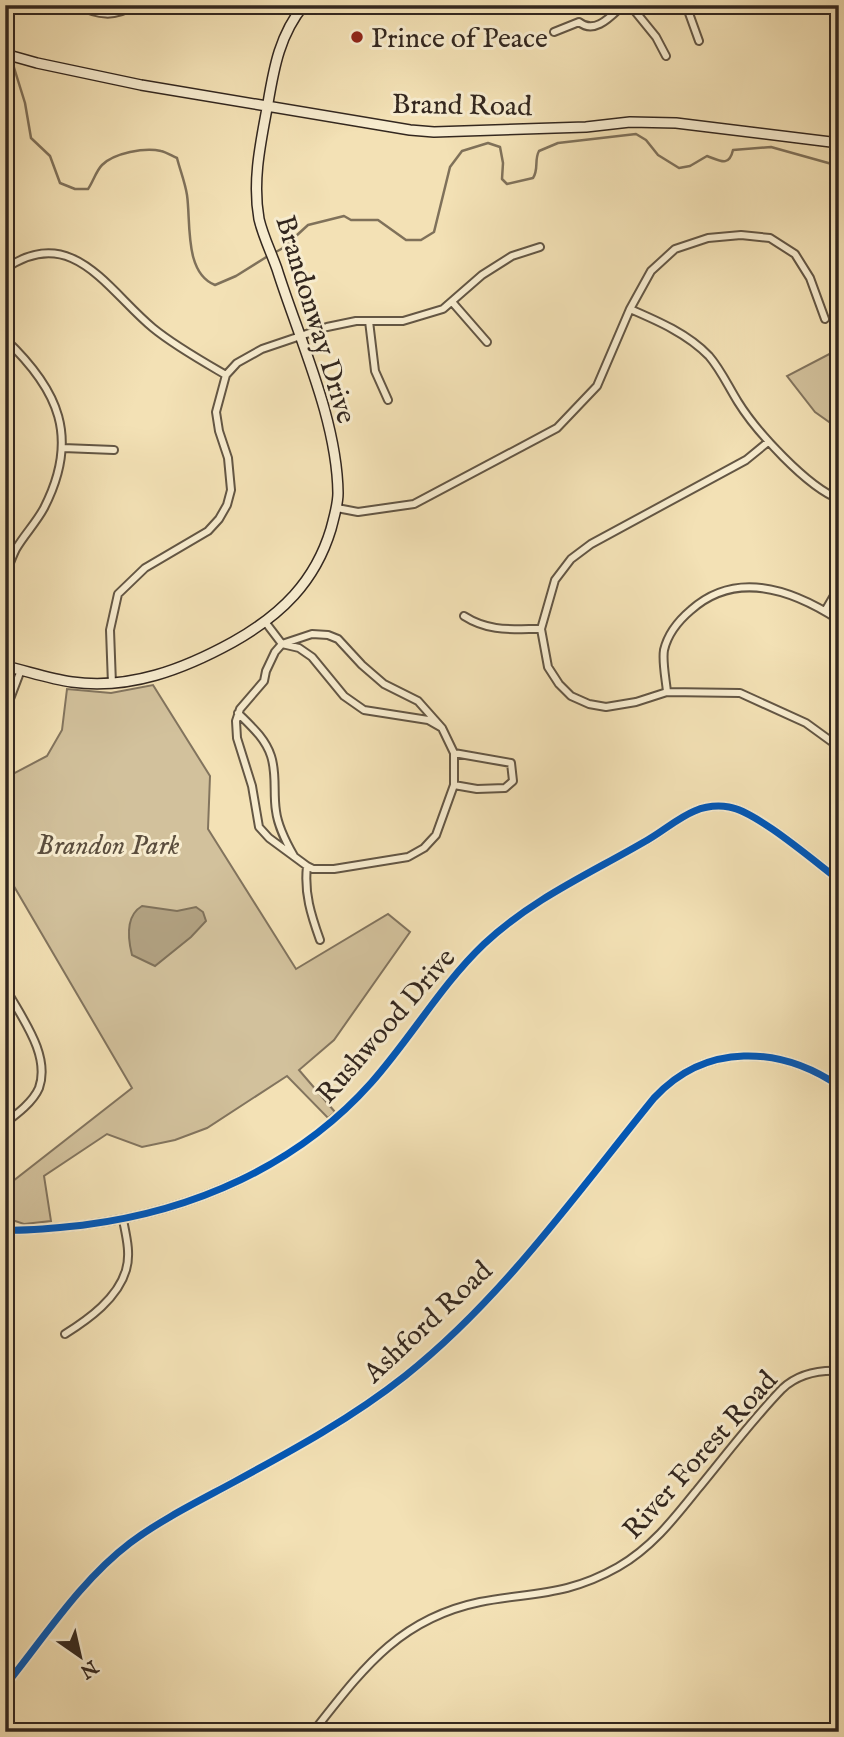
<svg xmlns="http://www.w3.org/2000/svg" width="844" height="1737" viewBox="0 0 844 1737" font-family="'IM FELL English',serif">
	<rect width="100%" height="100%" fill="#f3e1b5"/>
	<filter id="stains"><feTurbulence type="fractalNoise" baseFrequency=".00286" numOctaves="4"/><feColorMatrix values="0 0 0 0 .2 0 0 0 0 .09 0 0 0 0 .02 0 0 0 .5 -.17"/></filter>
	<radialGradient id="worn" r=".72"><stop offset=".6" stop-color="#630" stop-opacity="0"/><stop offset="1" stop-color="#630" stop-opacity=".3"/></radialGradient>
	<path fill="#d2c19c" stroke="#82745e" stroke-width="2" d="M839,349v80l-24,-17 -28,-36z
		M153,685l57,91 -2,53 88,140 92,-55 22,18 -76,108 -35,30 36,42 -7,6 -41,-42 -80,52 -32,12 -33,7 -35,-13 -63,42 7,45 -27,3 -12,-4 -4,-35 124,-97 -120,-205 -7,-5v-100l42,-22 15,-26 5,-41 44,4z"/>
	<path fill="#b2a282" stroke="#7f715a" stroke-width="2" d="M142,906l35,5 19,-4 7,5 3,9 -15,16 -36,29 -23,-11c-4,-16 -7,-39 10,-49z"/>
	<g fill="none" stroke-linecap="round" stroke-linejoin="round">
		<path stroke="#7f715a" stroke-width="2.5" d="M5,40l4,12
			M11,58l14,45 6,35 19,18 10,27 15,6h13c5,-7 8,-18 14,-24 12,-12 43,-18 59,-14 5,1 11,5 16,7 3,12 8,24 10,37 4,27 -3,78 28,90l21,-9 32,-20
			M274,253l9,-5 25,-23 36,-9 7,4h27l28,20h15l13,-8 16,-65 12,-16 26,-8 12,4 3,16 -1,16 5,5 26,-6c6,-9 1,-18 6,-27l19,-8 78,-9 10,6 12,15 21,13 11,-2 17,-10c12,4 22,12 26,-6l38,-3 68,19"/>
		<defs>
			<path id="street" d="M77,5c21,10 37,13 57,0
				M630,5l26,32 10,19
				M686,5l13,36
				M554,32l25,-10c16,13 32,-6 44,-17
				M5,269c67,-47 103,22 148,59 22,18 49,33 73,47
				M453,303l34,39
				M630,309c28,12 58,25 79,47 12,14 19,30 29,46 18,29 69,85 101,97
				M369,321l6,50 13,29
				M5,339c54,51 75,99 39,169 -8,15 -20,27 -28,41 -4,8 -7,17 -11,25
				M768,442l-22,18 -155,84 -20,15 -16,21 -14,49 7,38 11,17 12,12 18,8 17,3 30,-5 31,-10 73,1 66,30 33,24
				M63,448l51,2
				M337,508l21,4 56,-8 143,-76 40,-42 33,-77 21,-38 24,-22 33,-11 33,-3 29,3 25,16 15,24 15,41
				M825,611l14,-24
				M464,616c25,16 48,13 77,13
				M266,623l16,21 17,4 13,9 32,39 20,14 64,10 14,8 12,25v32l-18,50 -12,13 -16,9 -74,12h-21l-6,-3 -38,-28 -10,-11 -7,-41 -15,-48 -1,-17 4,-12 24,-28 2,-10 9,-19 7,-8 30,-10 16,1 10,4 24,26 22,19 34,17 24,27
				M112,684l-2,-54 8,-36 27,-26 63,-37 11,-12 8,-14 4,-15 -3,-32 -9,-27 -3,-19 10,-37 11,-12 25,-14 65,-22 29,-6h47l40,-12 39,-34 30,-19 28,-9
				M667,692c-1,-12 -5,-30 -3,-42 4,-17 14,-29 27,-40 46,-41 102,-20 148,10
				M5,712l16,-42
				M238,713c13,13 27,25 33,43 6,18 2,37 5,55 2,16 10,31 18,45
				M454,785l23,4 28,-1 8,-7 -2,-18 -57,-10
				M307,866c-3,27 4,49 13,74
				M5,987c15,29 46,67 34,101 -6,14 -22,26 -34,35
				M5,1230c27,1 52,-2 79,-5 109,-14 213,-59 287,-142 40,-45 70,-98 113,-139 48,-45 105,-70 160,-102 29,-16 49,-41 85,-35 27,4 86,55 110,73
				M65,1334c24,-15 53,-36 61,-64 5,-16 0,-35 -3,-50
				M5,1686c39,-48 75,-105 125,-143 32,-24 69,-42 104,-61 59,-32 118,-64 171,-106 97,-77 171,-182 249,-278 52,-56 126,-52 185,-12
				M313,1732c49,-62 85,-113 167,-130 53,-10 87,-6 138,-35 33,-19 55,-47 79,-77 28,-34 55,-70 85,-101 16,-15 36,-19 57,-18"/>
			<path id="secondary" d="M5,54l32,9 104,22 269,45 24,2 152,-5 44,-5 46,1 163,20
				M5,666c22,5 45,13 67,16 58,8 112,-13 161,-40 48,-27 82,-60 98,-113 3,-12 7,-24 7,-36 -1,-74 -39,-154 -61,-224 -6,-17 -14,-33 -18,-50 -7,-39 2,-78 9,-116 6,-36 12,-69 36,-98"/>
		</defs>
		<use href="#street" stroke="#635644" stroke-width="10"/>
		<use href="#secondary" stroke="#33271f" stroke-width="12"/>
		<use href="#street" stroke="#f7eccf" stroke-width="6"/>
		<use href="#secondary" stroke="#f7eccf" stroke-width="9"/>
		<defs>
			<path id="cycleway" d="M5,1230c27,1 52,-2 79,-5 109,-14 213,-59 287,-142 40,-45 70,-98 113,-139 48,-45 105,-70 160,-102 29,-16 49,-41 85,-35 27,4 86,55 110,73
				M5,1686c39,-48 75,-105 125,-143 32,-24 69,-42 104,-61 59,-32 118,-64 171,-106 97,-77 171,-182 249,-278 52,-56 126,-52 185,-12"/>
		</defs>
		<use href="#cycleway" stroke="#f7eccf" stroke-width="11"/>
		<use href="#cycleway" stroke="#0057b8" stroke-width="7"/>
	</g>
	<circle fill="#8f2418" stroke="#f7eccf" stroke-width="2.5" cx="357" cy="37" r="7"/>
	<g text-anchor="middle" stroke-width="6" stroke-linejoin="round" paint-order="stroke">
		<g font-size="28" fill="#33271f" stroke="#f7eccf" text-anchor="start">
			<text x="371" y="47">Prince of Peace</text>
		</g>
		<g font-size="28" fill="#33271f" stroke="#f7eccf">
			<text transform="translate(462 104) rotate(1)" y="10">Brand Road</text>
			<text transform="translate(317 319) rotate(73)" y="10">Brandonway Drive</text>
			<text transform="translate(385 1025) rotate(-49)" y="10">Rushwood Drive</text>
			<text transform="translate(427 1321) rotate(-43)" y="10">Ashford Road</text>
			<text transform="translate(699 1454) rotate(-48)" y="10">River Forest Road</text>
		</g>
		<g font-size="28" font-style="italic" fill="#5b4e3e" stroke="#f7eccf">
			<text x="108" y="854">Brandon Park</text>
		</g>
	</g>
	<rect width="844" height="1737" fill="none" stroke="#f3e1b5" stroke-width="28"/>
	<rect x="7" y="7" width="830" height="1723" fill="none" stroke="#33271f" stroke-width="3.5"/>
	<rect x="14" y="14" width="816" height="1709" fill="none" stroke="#33271f" stroke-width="2"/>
	<g transform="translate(80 1656) rotate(146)" stroke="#f7eccf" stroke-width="5" paint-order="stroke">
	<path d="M0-5L12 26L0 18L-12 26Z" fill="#33271f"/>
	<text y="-10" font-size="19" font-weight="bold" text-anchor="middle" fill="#33271f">N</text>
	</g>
	<rect width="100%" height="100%" filter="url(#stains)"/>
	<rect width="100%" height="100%" fill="url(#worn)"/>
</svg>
